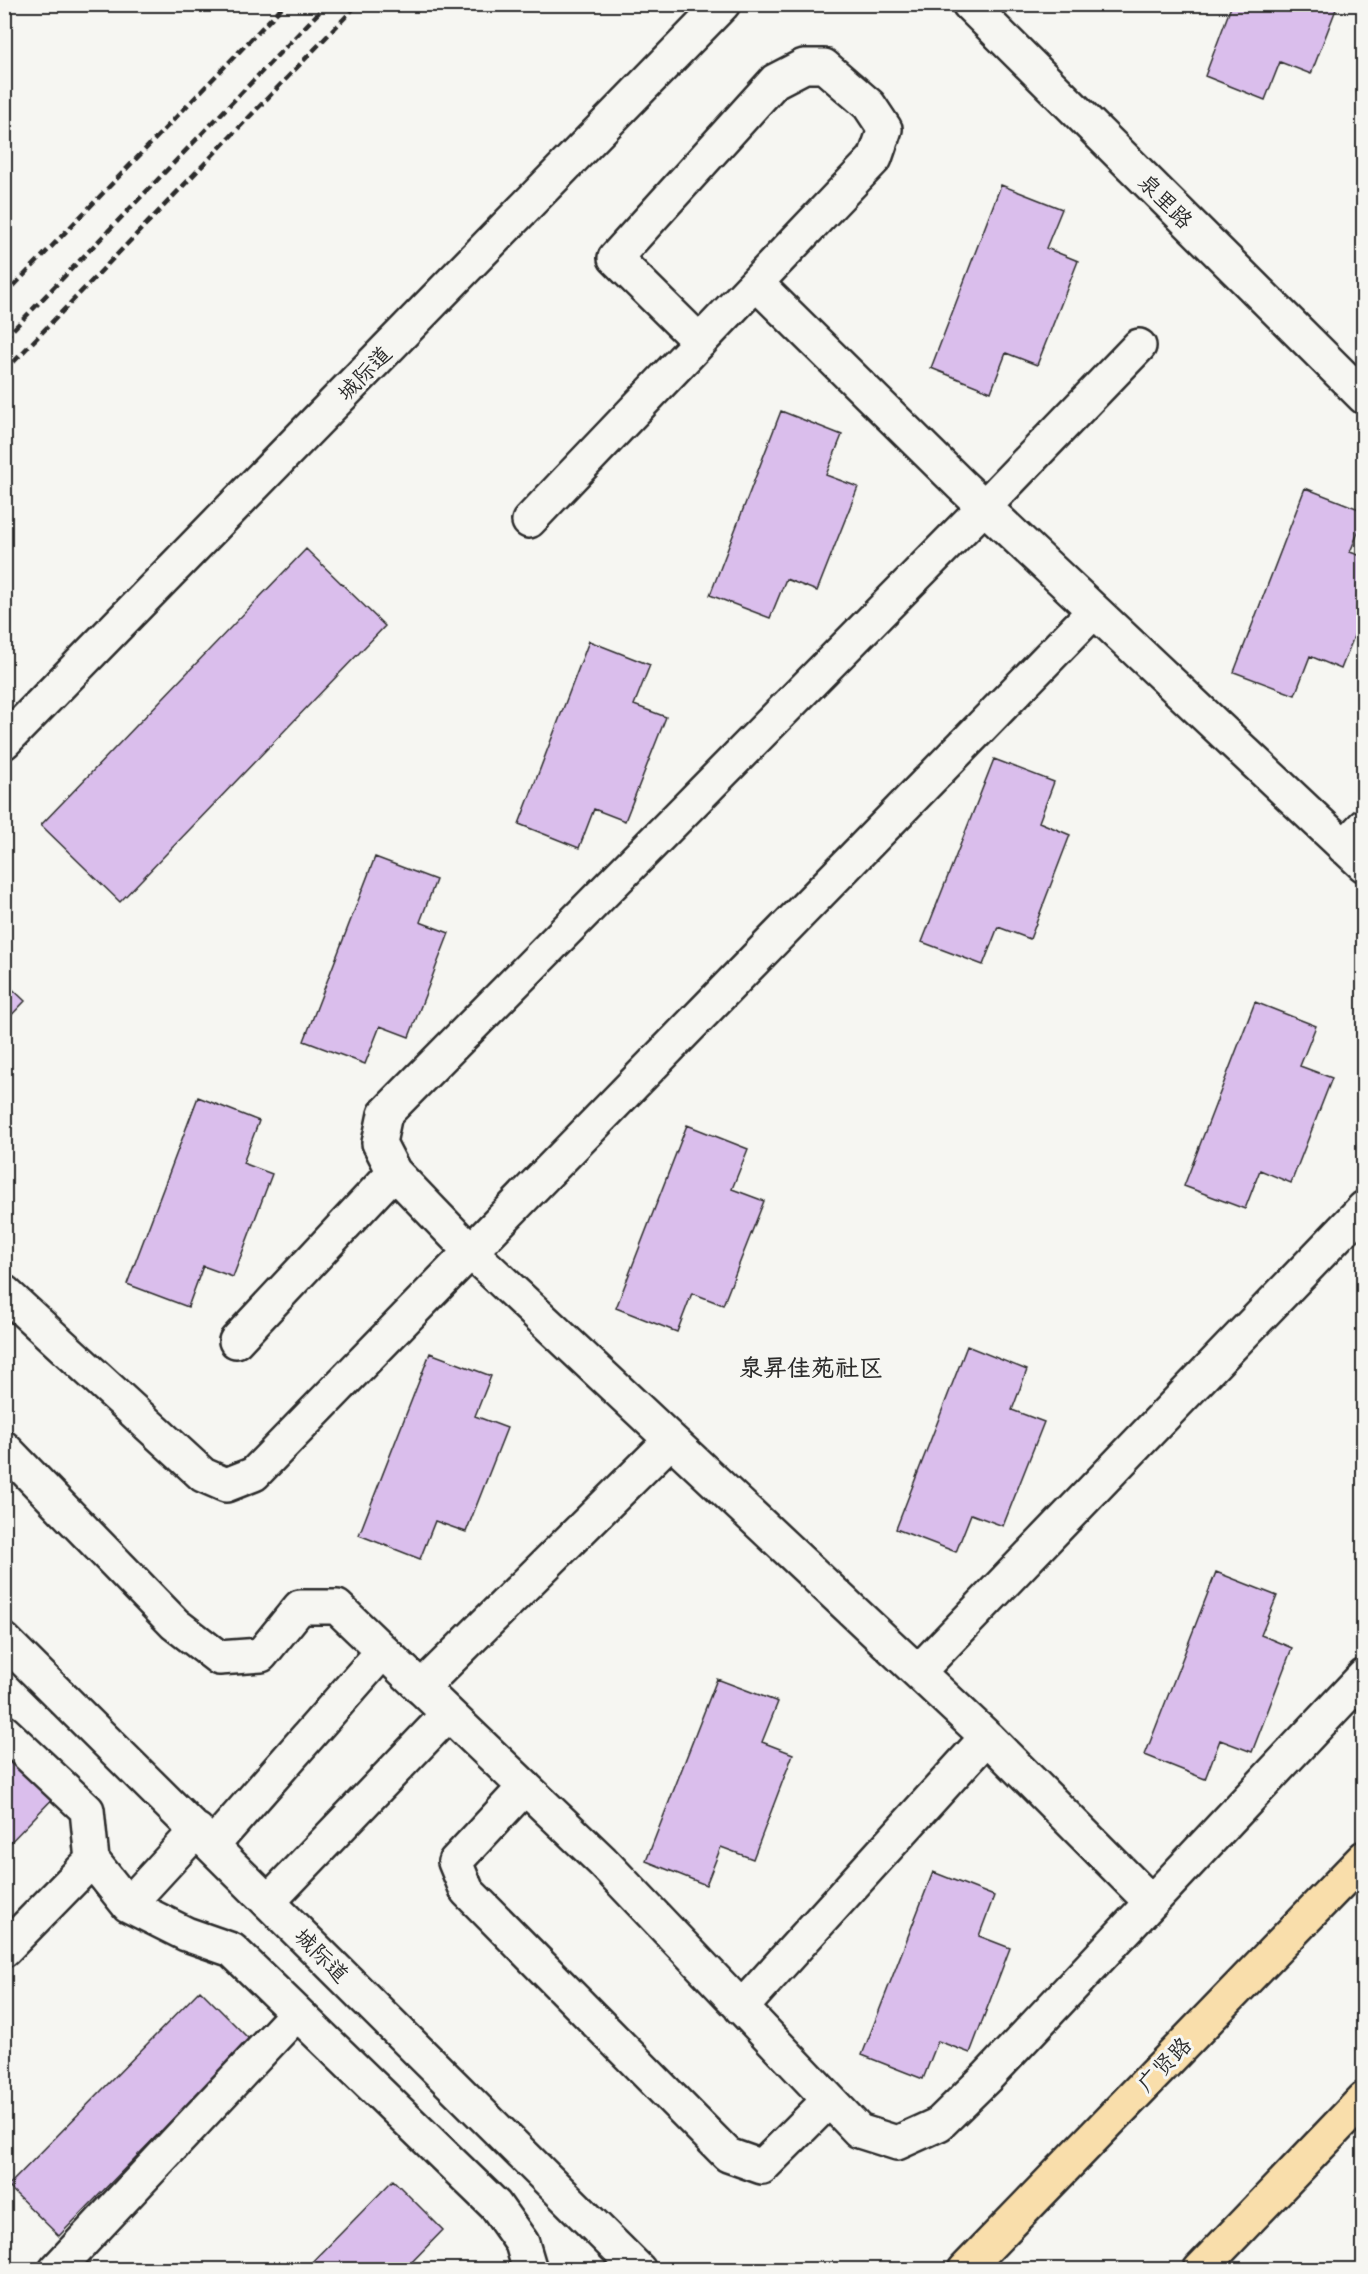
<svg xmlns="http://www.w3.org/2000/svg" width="1368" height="2274" viewBox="0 0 1368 2274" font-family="Dekko,'LXGW WenKai TC',sans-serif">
	<rect width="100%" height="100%" fill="#f6f6f2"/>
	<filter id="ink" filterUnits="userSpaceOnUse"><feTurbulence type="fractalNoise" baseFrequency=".0167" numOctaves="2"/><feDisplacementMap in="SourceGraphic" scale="12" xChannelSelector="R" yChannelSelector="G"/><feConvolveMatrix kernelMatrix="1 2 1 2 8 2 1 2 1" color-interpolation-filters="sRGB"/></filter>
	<g filter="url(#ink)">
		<path fill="#dabeec" stroke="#2b2b2b" stroke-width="1.5" d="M1232,4h106l-27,70 -31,-12 -15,38 -60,-24z
			M1001,185l61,24 -16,39 32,13 -41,104 -31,-12 -15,39 -60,-24z
			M781,411l61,24 -16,40 32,12 -41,104 -31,-12 -16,39 -60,-23z
			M1305,488l59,23v7l-14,34 14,5v54l-23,58 -31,-13 -15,39 -61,-23z
			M306,549l79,77 -265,276 -79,-77z
			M589,641l61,24 -16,40 32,12 -41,104 -31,-12 -15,39 -60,-24z
			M994,759l60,23 -15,40 31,13 -40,104 -32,-12 -15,38 -61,-23z
			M375,857l61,23 -16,42 29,11 -40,104 -29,-11 -15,38 -61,-23z
			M4,981l21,20 -21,22z
			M1255,1002l61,24 -16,40 32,12 -41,105 -31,-13 -15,39 -61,-23z
			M198,1097l61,24 -16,42 29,11 -39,103 -30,-11 -15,41 -61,-23z
			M687,1125l61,24 -16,40 32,12 -41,104 -31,-12 -15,39 -61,-24z
			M967,1346l60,24 -15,40 32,12 -41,104 -32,-12 -15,38 -60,-23z
			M430,1353l61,23 -16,40 32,12 -41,104 -31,-11 -15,38 -61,-24z
			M1216,1572l61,24 -16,39 31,13 -40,104 -32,-12 -15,39 -60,-24z
			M717,1679l61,23 -16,40 31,12 -40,105 -32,-12 -15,38 -60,-24z
			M4,1744l59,44 -59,61z
			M933,1872l61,24 -15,40 31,12 -40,105 -32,-12 -15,38 -61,-24z
			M200,1990l50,50 -191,196 -51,-50z
			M393,2180l50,50 -39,40h-99z"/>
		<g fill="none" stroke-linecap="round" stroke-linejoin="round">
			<defs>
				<path id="minor" d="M969,4l395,393
					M756,283l205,202 403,380
					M529,521l346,-363 10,-29 -16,-24 -45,-39h-20l-29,15 -160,177 85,84
					M4,742l719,-738
					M1344,847l20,-21
					M394,1172l77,80 200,188
					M4,1292l199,183 23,10 28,-11 840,-863
					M236,1341l158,-169 -15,-29 6,-29 599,-607 155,-161
					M4,1448l171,176 44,34 42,-3 39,-48h37l265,254 257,270 38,12 42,-19 49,-48 376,-400
					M4,1640l635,630
					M918,1672l446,-464
					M421,1688l250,-248 316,297 164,165
					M4,1732l83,78 5,50 36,45 58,29 46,16 263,255 27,38 8,27
					M525,1787l-70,75 12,29 261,264 34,12 67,-67
					M212,1846l171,-195
					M268,1902l180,-188
					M128,1905l69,-75
					M4,1950l88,-90
					M741,2008l246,-271
					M56,2270l241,-257"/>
				<path id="major" d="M965,2270l399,-412
					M1200,2270l164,-171"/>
			</defs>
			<use href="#minor" stroke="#2b2b2b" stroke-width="38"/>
			<use href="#major" stroke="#2b2b2b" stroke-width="38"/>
			<use href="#minor" stroke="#f6f6f2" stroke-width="33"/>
			<use href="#major" stroke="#f9deab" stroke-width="33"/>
			<path stroke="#2b2b2b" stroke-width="4.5" stroke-dasharray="9 4.5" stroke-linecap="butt" d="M4,296l281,-292
				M4,339l323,-335
				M4,372l354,-368"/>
		</g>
	</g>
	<g text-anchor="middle" stroke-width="6" stroke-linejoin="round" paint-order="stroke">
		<g font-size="22" fill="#2b2b2b" stroke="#f6f6f2">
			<text transform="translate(1166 201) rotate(45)" y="8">泉里路</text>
			<text transform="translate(364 373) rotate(-46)" y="8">城际道</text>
			<text transform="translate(322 1955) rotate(45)" y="8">城际道</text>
			<text transform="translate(1164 2064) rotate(-46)" y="8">广贤路</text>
		</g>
		<g font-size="24" font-weight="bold" fill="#2b2b2b" stroke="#f6f6f2">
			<text x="811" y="1376">泉昇佳苑社区</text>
		</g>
	</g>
	<rect width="1368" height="2274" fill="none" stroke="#f6f6f2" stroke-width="24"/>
	<rect x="12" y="12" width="1344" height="2250" fill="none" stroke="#2b2b2b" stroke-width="2" filter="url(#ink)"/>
</svg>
